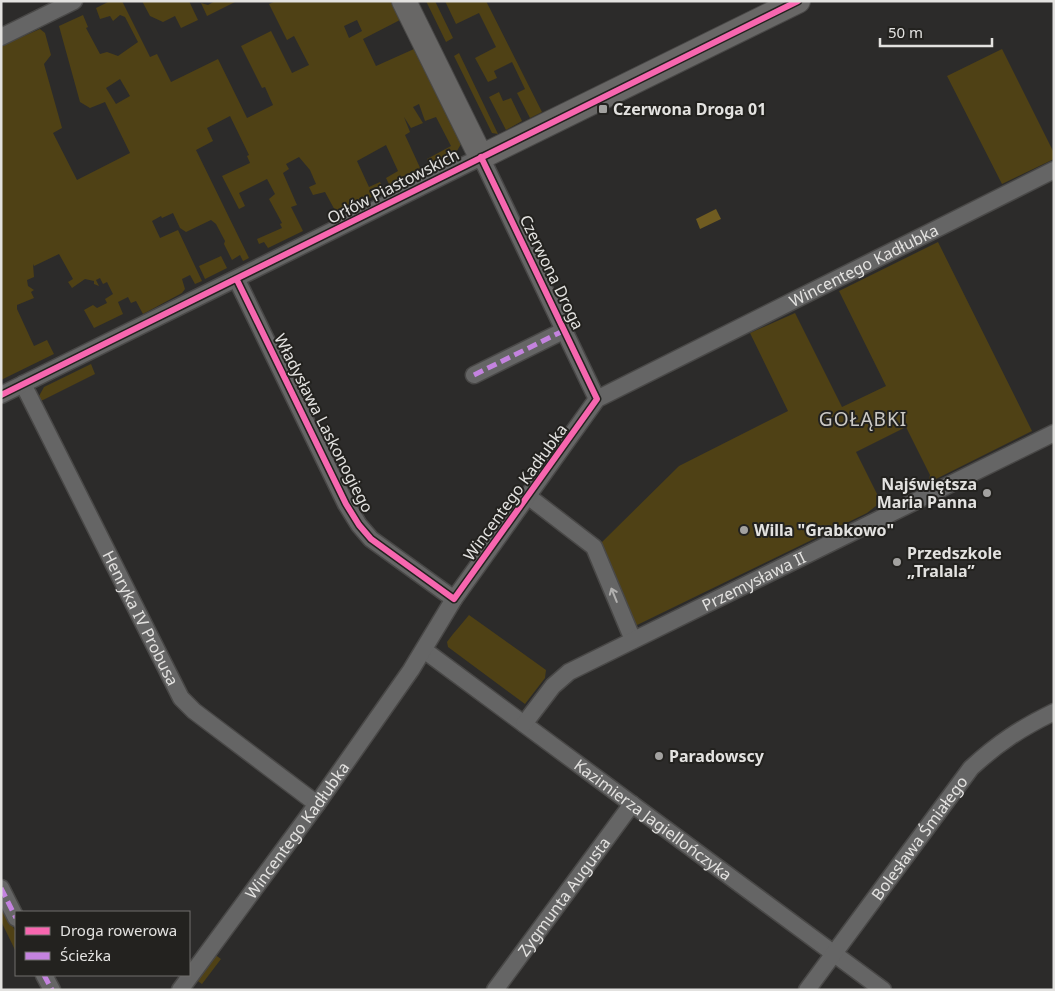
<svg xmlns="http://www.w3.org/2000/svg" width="1055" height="991" viewBox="0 0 1055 991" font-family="'Noto Sans',sans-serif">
	<rect width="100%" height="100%" fill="#2c2b2a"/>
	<path fill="#4f4115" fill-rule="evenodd" d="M110,1h12l28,56 7,-3 14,28 47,-23 29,59 26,-13 -8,-18 -3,1 -21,-42 30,-15 21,42 17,-8 -15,-29 -7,4 -18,-36 7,-3h115l9,19 -37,19 13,27 38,-17 47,95 -7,12 -23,12 -4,-9 24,-13 -15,-29 -11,4 -6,-17 -6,3 10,16 -12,5 -7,-11 6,15 -5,3 17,37 -31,16 -5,-10 12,-7 -12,-26 -29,16 12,26 11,-5 4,9 -47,23 -12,-22 -12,3 -4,-8 7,-3 -6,-14 -11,-13 -13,7 3,5 -6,4 14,32 -6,2 12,24 -35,17 -4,-6 -5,2 -2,-5 25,-11 -2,-4 2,-1 -13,-24 6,-5 -8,-15 -28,14 6,13 -6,3 -17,-33 28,-13 -3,-7 2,-1 -19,-39 -23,12 6,13 -17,9 53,108 -6,3 -3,-6 -8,5 -8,-16 1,-3 -9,-17 -5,-4 -25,12 -6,-4 -7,-15 -11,5 -1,-2 -9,5 8,17 18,-8 24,51 -7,3 -5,-9 -8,4 3,10 -3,4 -39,21 -7,-13 -5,2 -3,-6 -10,5 5,12 -29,14 -10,-18 9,-5 4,3 10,-5 -2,-4 8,-5 -6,-12 -4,2 -3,-6 -4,2 3,6 -5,-2v-3l-9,-2 -13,9 -4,-6 5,-3 -14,-25 -25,12 -1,-2 1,13 -7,3 1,6 6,4 -3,2 3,6 -17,7v4l17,37 13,-6 7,14 -53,26v-334l39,-17 5,4 6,22 -7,9 18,64 -9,5 24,47 53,-27 -25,-51 -15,6 -10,-6 -21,-76 24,-11 5,12 -2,1 14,26 7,-2 11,4 20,-14 -13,-25 -5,-2 -7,6 -3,-5 -10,3 -4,-11zM357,20l5,11 -13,7 -5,-12zM120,79l10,17 -14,8 -10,-16z
		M142,1h47l9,19 -17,8 -6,-12 -12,6 -13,-6z
		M215,1h22l-30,15 -6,-13 7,2z
		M426,1h9l18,37 -7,4z
		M445,1h41l56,111 -12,6 -13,-25 8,-4 -13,-27 -18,9 3,7 -9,4 -13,-24 21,-11 -17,-34 -23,11z
		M1002,49l52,104v6l-52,25 -55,-108z
		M459,53l39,81 -6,-1 -38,-77z
		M499,92l4,9 8,-3 11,23 -16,9 -17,-33z
		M938,242l94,189 -104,52 2,-8 -24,-48 -50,25 25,50 -14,11 -234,114 -33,-83 79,-78 109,-55 -38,-78 45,-20 47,94 44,-21 -47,-95z
		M221,256l6,12 -22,11 -6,-13z
		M91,364l4,10 -54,27 -2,-5 5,-9z
		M469,615l77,55 -1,8 -20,26 -77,-57 -1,-5c7,-10 15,-18 22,-27z
		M1,902l15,31v19l-15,-31z
		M214,954l7,5 -19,25 -7,-5z"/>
	<path fill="#705c21" d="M716,209l5,10 -21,10 -4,-10z"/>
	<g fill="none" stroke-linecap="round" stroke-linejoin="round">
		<defs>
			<g id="street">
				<path d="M1,37l73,-36"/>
				<path d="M237,280l109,224 13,21 12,14 83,60"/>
				<path d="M474,375l91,-45"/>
				<path id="s1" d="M23,384l158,314 13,13 123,93"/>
				<path d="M1,395l480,-238 116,242"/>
				<path d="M529,497l65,50 39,93"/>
				<path id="s2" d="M424,650l459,340"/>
				<path id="s3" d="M524,724l29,-38 16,-14 485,-239"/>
				<path d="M1,888l15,30"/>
				<path d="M44,975l8,15"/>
				<path id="s4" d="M180,990l137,-186 94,-134 43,-71 143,-200 457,-229"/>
				<path id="s5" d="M495,990l137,-186"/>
				<path id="s6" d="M807,990l164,-222c27,-25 50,-40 83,-56"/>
			</g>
			<path id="secondary" d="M404,1l77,156 317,-156"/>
		</defs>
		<use href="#street" stroke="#494847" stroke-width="19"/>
		<use href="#secondary" stroke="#494847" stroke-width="26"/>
		<use href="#street" stroke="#656565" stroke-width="16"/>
		<use href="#secondary" stroke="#686766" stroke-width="24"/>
		<path stroke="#c483df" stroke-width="5" stroke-dasharray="10 5" stroke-linecap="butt" d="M474,375l91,-45
			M1,888l15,30
			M44,975l8,15"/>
		<defs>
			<path id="cycleway" d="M237,280l109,224 13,21 12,14 83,60 143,-200 -116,-242
				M1,395l797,-394"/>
		</defs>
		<use href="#cycleway" stroke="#23221f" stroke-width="9"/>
		<use href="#cycleway" stroke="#f766af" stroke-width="6"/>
	</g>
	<defs><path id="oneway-shaft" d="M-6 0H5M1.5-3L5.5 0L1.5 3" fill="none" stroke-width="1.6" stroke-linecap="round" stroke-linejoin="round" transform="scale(1.25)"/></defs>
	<use stroke="#b1b0af" href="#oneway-shaft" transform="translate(614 595) rotate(-112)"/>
	<g fill="#a3a2a0" stroke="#23221f" stroke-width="2">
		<rect x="598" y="104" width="10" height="10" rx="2.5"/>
		<circle cx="987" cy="493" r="5"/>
		<circle cx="744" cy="530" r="5"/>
		<circle cx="897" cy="562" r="5"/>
		<circle cx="659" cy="756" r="5"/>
	</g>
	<g text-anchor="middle" stroke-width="4" stroke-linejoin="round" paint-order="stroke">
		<g font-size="16" font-weight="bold" fill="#e3e2e0" stroke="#23221f" text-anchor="start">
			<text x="613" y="115">Czerwona Droga 01</text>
			<text x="977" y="490" text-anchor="end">Najświętsza<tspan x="977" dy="18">Maria Panna</tspan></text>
			<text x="754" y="536">Willa "Grabkowo"</text>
			<text x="907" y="559">Przedszkole<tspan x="907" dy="18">„Tralala”</tspan></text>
			<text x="669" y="762">Paradowscy</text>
		</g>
		<g font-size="16" fill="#e3e2e0" stroke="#23221f">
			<text transform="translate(393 186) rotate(-27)" y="6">Orłów Piastowskich</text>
			<text dy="6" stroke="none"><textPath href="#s4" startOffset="1022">Wincentego Kadłubka</textPath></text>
			<text transform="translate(552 272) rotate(64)" y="6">Czerwona Droga</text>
			<text transform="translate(324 423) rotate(63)" y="6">Władysława Laskonogiego</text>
			<text transform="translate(515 492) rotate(-54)" y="6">Wincentego Kadłubka</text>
			<text dy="6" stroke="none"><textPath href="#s3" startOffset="275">Przemysława II</textPath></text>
			<text dy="6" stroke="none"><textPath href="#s1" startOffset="262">Henryka IV Probusa</textPath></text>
			<text dy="6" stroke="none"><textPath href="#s2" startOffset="285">Kazimierza Jagiellończyka</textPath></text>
			<text dy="6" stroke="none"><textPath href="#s4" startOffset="198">Wincentego Kadłubka</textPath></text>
			<text dy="6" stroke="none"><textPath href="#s6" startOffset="189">Bolesława Śmiałego</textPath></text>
			<text dy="6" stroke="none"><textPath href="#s5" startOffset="116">Zygmunta Augusta</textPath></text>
		</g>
		<g font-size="19" letter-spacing="1" fill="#cbc9c5" stroke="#23221f">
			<text x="863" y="426">GOŁĄBKI</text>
		</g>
	</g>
	<rect width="1055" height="991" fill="none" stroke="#e3e2e0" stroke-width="5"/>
	<rect x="15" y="911" width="175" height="65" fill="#23221f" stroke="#706f6c"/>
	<rect x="25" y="927" width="25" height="8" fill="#f766af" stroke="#706f6c"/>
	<text x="60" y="936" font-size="15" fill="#e3e2e0">Droga rowerowa</text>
	<rect x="25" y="952" width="25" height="8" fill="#c483df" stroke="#706f6c"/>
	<text x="60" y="961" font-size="15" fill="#e3e2e0">Ścieżka</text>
	<path d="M880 38v8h112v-8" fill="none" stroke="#e3e2e0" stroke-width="2.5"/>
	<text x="888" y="38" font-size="15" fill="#e3e2e0" stroke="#23221f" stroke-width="4" paint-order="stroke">50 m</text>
</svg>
